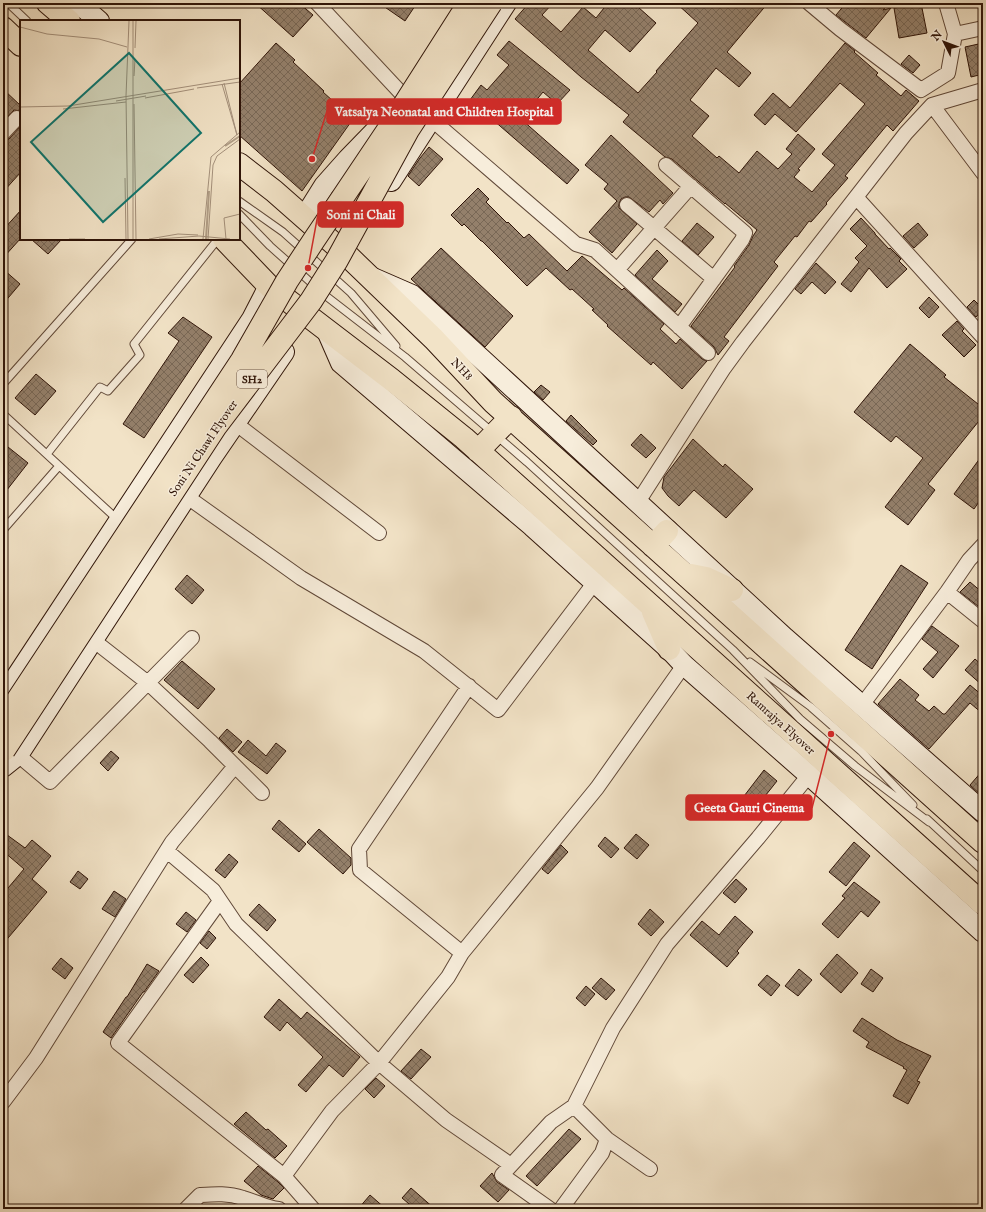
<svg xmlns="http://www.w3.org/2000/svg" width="986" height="1212" viewBox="0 0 986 1212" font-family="'IM FELL English',serif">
	<defs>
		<pattern id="building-cross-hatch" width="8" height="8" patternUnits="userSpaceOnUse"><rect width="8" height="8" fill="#94806b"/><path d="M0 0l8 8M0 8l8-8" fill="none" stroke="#796856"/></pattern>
	</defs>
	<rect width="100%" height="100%" fill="#f2e3c7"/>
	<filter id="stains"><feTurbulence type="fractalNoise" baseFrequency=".005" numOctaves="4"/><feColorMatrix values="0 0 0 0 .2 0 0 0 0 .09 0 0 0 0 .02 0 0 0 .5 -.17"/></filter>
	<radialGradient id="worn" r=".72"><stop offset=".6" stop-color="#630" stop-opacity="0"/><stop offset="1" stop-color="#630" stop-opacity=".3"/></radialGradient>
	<path fill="url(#building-cross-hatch)" stroke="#2f1408" d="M255,3h44l14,12 -20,22z
		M379,3h38l-12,18z
		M529,3h24l-11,12 19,17 22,-25 13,11 12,-15h22l6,5 2,-1 18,16 -26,29 -25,-22 -17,20 50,43 19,-21 -1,-1 42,-48 -22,-20h92l-41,49 24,21 -12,14 -23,-19 -26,32 19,16 -17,20 25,22 2,-2 20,17 18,-22 21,18 14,-15 -6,-5 12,-15 17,15 -17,20 2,1 -6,7 18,15 23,-27 -13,-11 43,-50 -25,-21 -44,49 -21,-18 -10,11 -11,-10 19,-22 17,15 55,-65 10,8 -1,1 24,21 -2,2 25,21 5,-6 13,11 -26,30 -6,-6 -42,51 3,2 -22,25 1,1 -16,18 -2,-1 -12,16 -2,-1 -21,26 4,4 -54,71 5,4 -11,14 -4,-8 -23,-21 44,-59 -1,-1 15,-21 4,-9 4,-6 -32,-27v1l-53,-45 -7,-2 -42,-35 6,-7 -48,-38 -66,-58z
		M846,3h43l-6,7 8,-2 -25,30 -30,-23z
		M918,3h3l6,30 -28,5 -5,-30z
		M509,41l61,49 -13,14 -14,-12 -22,27 58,51 -12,14 -97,-84 11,-15 6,5 22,-25 -12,-10z
		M276,43l19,17 -2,2 31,29 -1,1 30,27 -51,72 -63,-56v-51z
		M983,43v31l-12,3 -6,-30z
		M909,55l11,10 -7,8 -12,-9z
		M3,89l18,17v5l-7,-1 -11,11z
		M21,126v46l-18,20v-51l6,-2z
		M611,135l62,58 -10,11 -3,-4 -11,12 -20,-15h-4l-4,2 -2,5v4l18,16 -25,29 -23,-21 28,-31 -13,-12 4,-5 -23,-19z
		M429,147l14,12 -24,27 -11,-10 12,-18z
		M478,188l11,11 -3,3 21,21 1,-1 16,16 5,-4 38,37 15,-15 40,34 2,-2 40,36 -4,5 16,15 4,-5 22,20 5,2 -25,28 -29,-27 -2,3 -44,-39 1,-1 -16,-15 2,-1 -22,-20 -2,1 -24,-22 -19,18 -45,-45h-1l-17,-17 -2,2 -11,-11z
		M21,210v28l-18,20v-28z
		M861,218l14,15v1l14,15 1,-1 11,11 -2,2 8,8 -20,19 -18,-20 -18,24 -10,-8 18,-22 -4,-4 12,-12 -17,-17z
		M697,223l17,14 -16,18 -16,-14z
		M918,223l10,12 -14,13 -11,-12z
		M31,239h31l-14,15z
		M441,248l72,68 -28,31 -74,-68z
		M657,250l11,11 -16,18 30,25 -7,8 -40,-37z
		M816,263l20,19 -11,12 -13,-12 -11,12 -6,-5z
		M3,269l17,15 -17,20z
		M929,297l10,10 -10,11 -10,-10z
		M974,300l9,9 -7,8 -9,-10z
		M183,317l29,20 -68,101 -21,-14 56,-83 -11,-8z
		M957,321l7,8 -2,2 14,14 -12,12 -22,-22z
		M910,344l36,31 -2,2 39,31v8l-55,68 7,6 -27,35 -23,-18 38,-49 -27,-22 -5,6 -37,-30z
		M36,374l20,17 -21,24 -20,-17z
		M541,385l9,7 -7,8 -9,-8z
		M571,415l26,26 -4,4 -27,-24z
		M641,434l15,14 -10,10 -15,-13z
		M693,439l30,28 2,-3 28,25 -27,29 -32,-28 -15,16 -11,-10 -6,-8 2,-11z
		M8,447l20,16 -25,32v-42z
		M983,454v42l-9,13 -20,-15z
		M901,565l27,18 -56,86 -27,-19z
		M187,575l17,15 -12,14 -17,-15z
		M970,582l13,11v17l-23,-18z
		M932,626l27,20 -26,32 -10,-9 15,-17 -16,-13z
		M975,659l8,7v20l-18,-16z
		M182,661l33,28 -17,20 -34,-29z
		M900,679l19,16 -4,5 14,11 5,-5 9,8h2l25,-29 13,11v18l-13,-11 -41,46 -51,-45z
		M227,729l15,13 -9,10 -14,-14z
		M248,740l18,16 10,-13 10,8 -19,23 -29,-22z
		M111,751l8,7 -11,13 -8,-8z
		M764,770l13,11 -23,29 -13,-10z
		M983,770v27l-13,-12z
		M279,820l27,24 -7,8 -27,-23z
		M319,829l32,29v7l-8,9 -36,-32z
		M3,832l22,16 7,-8 19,16 -19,23 15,13 -44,52v-50l21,-25 -21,-18z
		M636,834l13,11 -12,14 -13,-11z
		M605,837l14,12 -8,9 -13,-12z
		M854,842l16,14 -24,30 -17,-14z
		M561,845l7,7 -20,22 -6,-5z
		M229,854l9,8 -13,16 -10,-8z
		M78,871l10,8 -8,10 -10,-7z
		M736,879l11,10 -12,14 -12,-10z
		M854,882l26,20 -12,15 -7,-6 -23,27 -16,-14 23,-26 -3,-2z
		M114,891l12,8 -11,18 -13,-8z
		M259,904l17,16 -9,11 -18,-16z
		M650,909l14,13 -13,14 -13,-12z
		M186,912l10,8 -9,12 -11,-8z
		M735,916l18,16 -16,19 2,2 -12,14 -37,-32 12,-14 17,14z
		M209,931l7,7 -9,11 -7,-6z
		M837,954l21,19 -17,20 -21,-19z
		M201,957l8,8 -16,18 -9,-8z
		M61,958l12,10 -8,11 -13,-10z
		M147,964l12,7 -15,21h-1l-32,46 -8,-6 23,-35h1z
		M799,969l13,11 -14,16 -13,-10z
		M871,969l12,9 -10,14 -12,-8z
		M767,975l13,10 -9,11 -13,-11z
		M601,978l14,12 -9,10 -14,-12z
		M586,986l9,8 -10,12 -9,-8z
		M279,999l22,20 6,-7 53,45 -17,20 -14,-12 -23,27 -8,-7 25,-28 -36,-35 -7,9 -16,-14z
		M862,1018l35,22 34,16 -14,25 3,1 -12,22 -15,-8 14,-26 -4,-2 1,-1 -38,-20 3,-5 -16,-11z
		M421,1049l10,8 -20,22 -10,-8z
		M376,1078l9,8 -11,12 -9,-9z
		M246,1112l20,18 2,-1 19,17 -12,12 -41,-34z
		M569,1129l12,10 -44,47 -11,-10z
		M258,1166l20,16 6,6 -11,11 -12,-4 -17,-14z
		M492,1173l5,9 12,8 -11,12 -18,-16z
		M411,1188l24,21h-20l-13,-11z
		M370,1195l16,14h-28z"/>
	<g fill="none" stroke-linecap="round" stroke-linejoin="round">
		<defs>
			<path id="lane" d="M8,3l19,18
				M239,201l44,31 68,61 45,53
				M239,214l31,32 56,50 79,61 122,105 206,188 67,69 55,47 74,56
				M3,384l129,-145
				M3,414l115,106
				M47,454l53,-67 8,4 32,-36 -6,-11 84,-105
				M3,530l56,-64
				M750,662l61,45 50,44 52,54
				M927,819l56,52"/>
			<path id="street" d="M317,3l84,90
				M809,3l31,26 81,61 27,-17 7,-39 -9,-31
				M955,34l28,-6
				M932,105l51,68
				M431,119l145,125 19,6 113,103
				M3,133l14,-15
				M666,165l79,68 -3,7 -63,87
				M856,197l127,140
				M627,205l87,74
				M617,270l74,-84
				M235,423l144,110
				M186,496l115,82 123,73 74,59 97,-128
				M638,502l86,-134 19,-26 163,-209 26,-28 51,-15
				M947,592l36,29
				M93,640l55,43 62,58 52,52
				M862,705l85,-113 22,-32 14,-15
				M18,755l32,27 142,-144
				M167,851l46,39 23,34 143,139 67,57 65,45
				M220,901l-102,142 166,133 29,33
				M462,953l-102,-83 -1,-21 110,-163
				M3,1102l33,-44 136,-216 63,-76
				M574,1106l33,33 43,30
				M284,1176l48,-65 47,-48 69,-86 14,-24 135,-165 87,-123
				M186,1209l14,-14c15,-1 28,-2 43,3 12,3 23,10 36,11
				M550,1209l-48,-34 49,-53 23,-16 39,-78 54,-84 91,-106 51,-63
				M561,1209l41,-56 5,-14"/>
			<path id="secondary" d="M78,3l21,18
				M391,181l115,-178
				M304,218l20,-32 24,-27 34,-35 6,-10
				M373,278l39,17 373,343 198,174
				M327,331l14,32 191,163 137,123 15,16 125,110 174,157
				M3,697l249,-378 17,-33
				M3,767l15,-12 194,-298 72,-105"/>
			<path id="primary" d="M48,3l21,18
				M3,28l18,17
				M239,164l35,27 75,66 85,82 59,63 490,440
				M224,239l45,47 123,94 72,58 519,466
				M478,451l33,-34
				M653,546l14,-15
				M691,575l15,3 26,12
				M653,612l16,37"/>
		</defs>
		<use href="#lane" stroke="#604838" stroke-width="9"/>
		<use href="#street" stroke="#604838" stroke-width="16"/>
		<use href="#secondary" stroke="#2f1408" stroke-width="22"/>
		<use href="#primary" stroke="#2f1408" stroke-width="24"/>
		<use href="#lane" stroke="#f7eddb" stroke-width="7"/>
		<use href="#street" stroke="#f7eddb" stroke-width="14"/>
		<use href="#secondary" stroke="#f7eddb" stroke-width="20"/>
		<use href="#primary" stroke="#f2e3c7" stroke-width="22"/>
		<defs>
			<path id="primary-bridge" d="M3,722l239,-362 45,-79 27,-41 76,-113 79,-124
				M4,750l212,-324 95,-125 26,-41 71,-130 83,-127"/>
		</defs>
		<use href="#primary-bridge" stroke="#2f1408" stroke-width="24" stroke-linecap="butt"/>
		<use href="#primary-bridge" stroke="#f2e3c7" stroke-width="22"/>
	</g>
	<g text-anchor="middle" stroke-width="3" stroke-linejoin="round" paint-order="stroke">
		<rect fill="#f7eddb" stroke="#6b5547" stroke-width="1" x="237" y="370" width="30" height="18" rx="3"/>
		<g font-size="11" font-weight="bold" fill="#2f1408">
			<text x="252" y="383">SH2</text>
		</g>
		<g font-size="12" fill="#2f1408" stroke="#f7eddb">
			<text transform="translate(462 369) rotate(46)" y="4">NH8</text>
			<text transform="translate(203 448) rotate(-56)" y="4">Soni Ni Chawl Flyover</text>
			<text transform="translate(781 723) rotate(42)" y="4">Ramrajya Flyover</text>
		</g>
	</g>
	<g transform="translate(20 20)">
		<rect width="220" height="220" fill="#f2e3c7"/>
		<path fill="none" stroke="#b09d86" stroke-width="2" d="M205,126l15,-10M186,219l3,-48"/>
		<path fill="none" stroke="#a4907b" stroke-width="1" d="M0,7l27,7 52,5 28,8M115,28l1,-27M114,56l1,-17M202,64l15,51 -13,-52M177,68l43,-6M125,78l49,-9M96,81l30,-5M114,84l2,135M0,87l48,-1 172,-28M43,89l63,-7M105,158l1,61M49,219h16M108,219l-2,-143 3,-75M113,219v-218M129,219l29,-5 20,1M139,219l40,-3 31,3M183,219l8,-82 29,-25M188,219l5,-74 4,-9 23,-17M206,219l-2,-21 16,-4"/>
		<path fill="#0f766e" fill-opacity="0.15" stroke="#0f766e" stroke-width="2" d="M109,33l72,80 -98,89 -72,-80z"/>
		<rect width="220" height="220" fill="none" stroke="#2f1408" stroke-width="2"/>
	</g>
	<path fill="none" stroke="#d62828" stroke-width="1.5" d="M312 159L327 111M308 268L318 214M831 734L812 808"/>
	<g fill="#d62828" stroke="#f7eddb" stroke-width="1.5">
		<circle cx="312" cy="159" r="4"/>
		<circle cx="308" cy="268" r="4"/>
		<circle cx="831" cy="734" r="4"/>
	</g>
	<g fill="#d62828" stroke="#d62828" stroke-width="1.5">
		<rect x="327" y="99" width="234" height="25" rx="4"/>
		<rect x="318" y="202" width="85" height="25" rx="4"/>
		<rect x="686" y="795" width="126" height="25" rx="4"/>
	</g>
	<g font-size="13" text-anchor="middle" font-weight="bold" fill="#fff">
		<text x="444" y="116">Vatsalya Neonatal and Children Hospital</text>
		<text x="361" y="219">Soni ni Chali</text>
		<text x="749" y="812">Geeta Gauri Cinema</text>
	</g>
	<rect width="986" height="1212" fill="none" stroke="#f2e3c7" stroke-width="16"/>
	<rect x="4" y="4" width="978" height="1204" fill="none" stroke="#2f1408" stroke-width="2"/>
	<rect x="8" y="8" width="970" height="1196" fill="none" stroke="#2f1408"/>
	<g transform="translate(944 42) rotate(312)" stroke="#f7eddb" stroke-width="3" paint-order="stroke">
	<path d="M0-3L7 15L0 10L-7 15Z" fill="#2f1408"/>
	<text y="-6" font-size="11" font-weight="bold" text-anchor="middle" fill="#2f1408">N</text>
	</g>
	<rect width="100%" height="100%" filter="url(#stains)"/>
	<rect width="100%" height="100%" fill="url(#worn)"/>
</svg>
